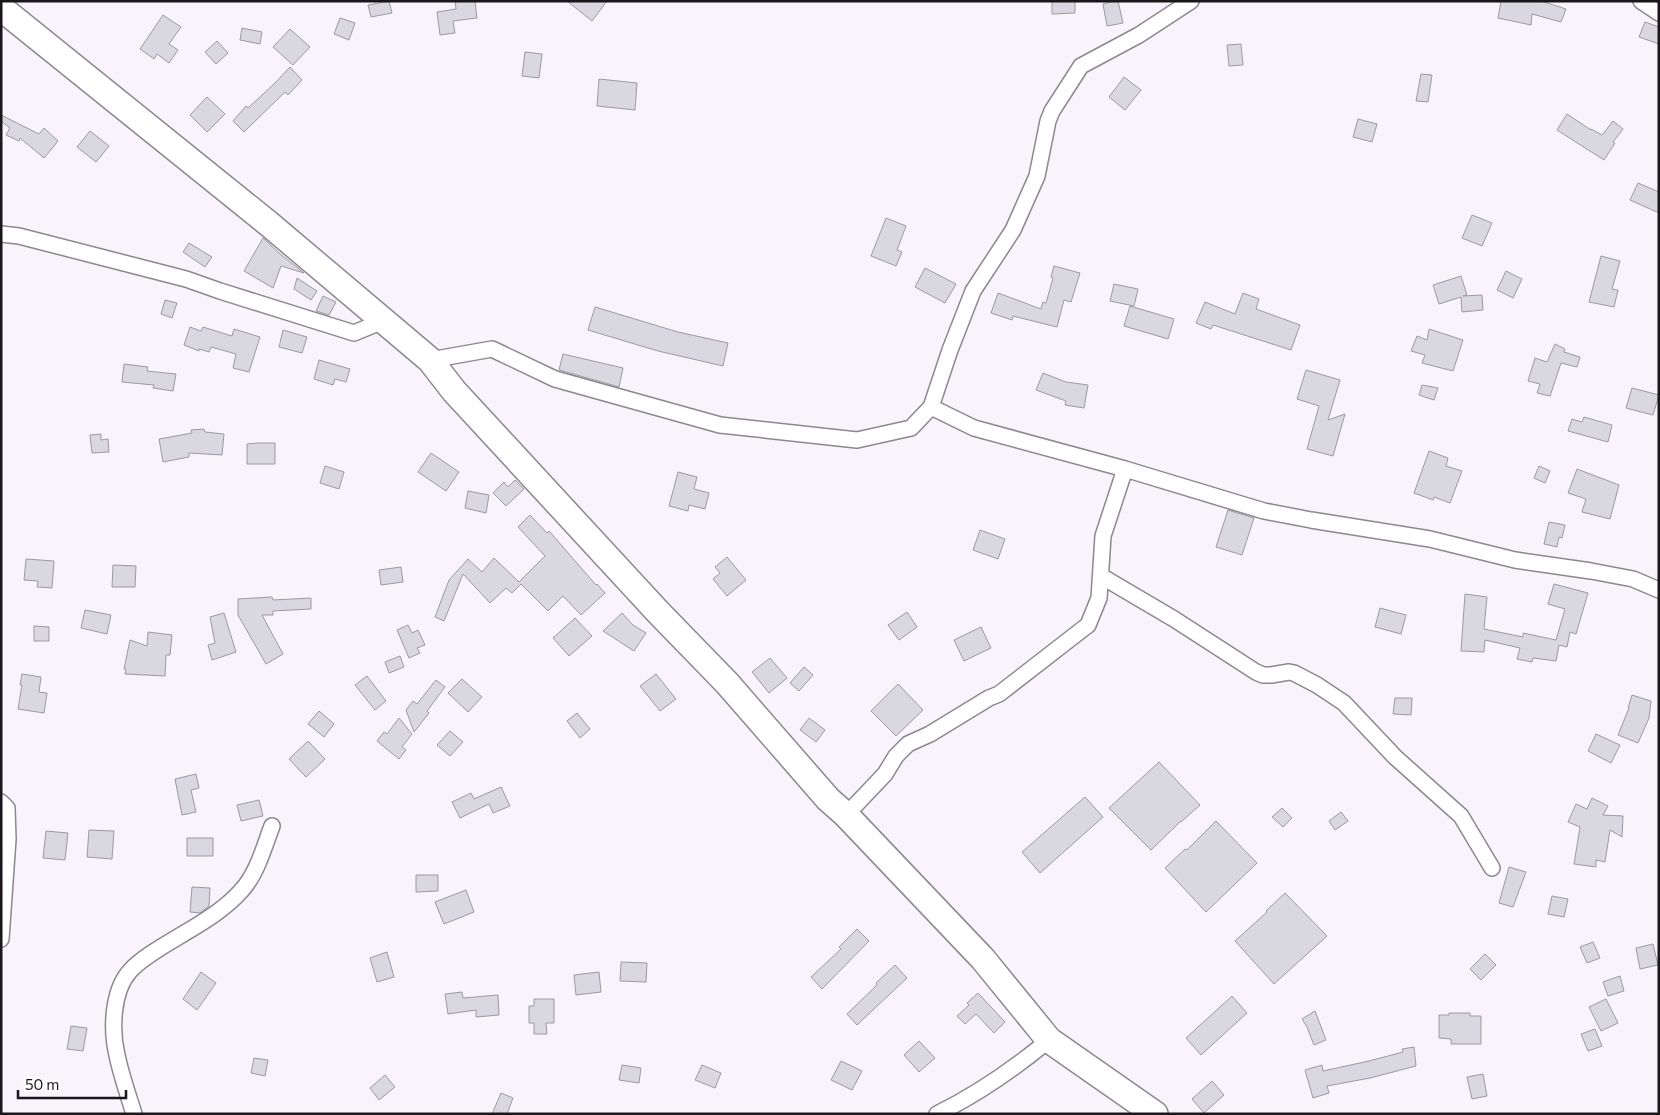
<svg xmlns="http://www.w3.org/2000/svg" width="1660" height="1115" viewBox="0 0 1660 1115" font-family="Commissioner,sans-serif">
	<rect width="100%" height="100%" fill="#f9f3fb"/>
	<path fill="#d9d7e0" stroke="#9c99a2" d="M389,1l3,12 -21,4 -3,-12z
		M455,1h20l2,17 -24,3 2,12 -15,2 -3,-23 19,-3z
		M567,1h40l-15,20z
		M1052,1h23v12l-23,1z
		M1114,1h4l5,22 -16,3 -4,-22z
		M1501,1h40l25,8 -5,13 -29,-8 -1,11 -33,-7z
		M163,15l18,12 -12,17 9,6 -9,13 -12,-9 -3,5 -14,-10z
		M340,18l15,5 -6,17 -15,-6z
		M1645,22l14,5v17l-20,-7z
		M242,28l20,4 -2,12 -20,-4z
		M290,29l20,18 -17,18 -20,-18z
		M217,41l11,12 -12,11 -11,-12z
		M1241,44l2,21 -14,1 -2,-21z
		M525,52l17,2 -3,24 -17,-2z
		M290,67l12,13 -14,15 -3,-3 -41,40 -11,-11 13,-15 2,2 27,-25z
		M1421,74l11,1 -4,27 -12,-1z
		M1124,77l17,13 -16,20 -16,-13z
		M599,79l38,4 -2,27 -38,-4z
		M207,97l18,17 -18,18 -17,-17z
		M1567,114l24,16v-1l11,6 11,-14 10,8 -10,13 2,1 -11,17 -47,-30z
		M1,115l38,19 5,-6 14,13 -14,17 -24,-20 -1,3 -13,-6 4,-7 -9,-7z
		M1358,119l19,5 -5,18 -19,-5z
		M90,131l19,15 -13,16 -19,-15z
		M1638,183l21,9v21l-29,-13z
		M1472,215l20,8 -10,23 -20,-8z
		M886,218l20,8 -9,24 5,2 -6,14 -25,-10z
		M263,238l16,15 25,20 -23,-7 -8,22 -29,-17z
		M189,243l23,14 -7,10 -22,-15z
		M1601,256l19,5 -8,28 6,1 -4,17 -25,-5z
		M1054,266l26,7 -9,29 -7,-2 -7,27 -44,-11 -1,4 -21,-7 7,-20 43,16 2,-7 3,1 7,-25 -2,-1z
		M925,268l31,16 -11,19 -30,-16z
		M1506,271l16,8 -9,19 -16,-8z
		M1461,276l6,19 -4,1 19,-1 1,15 -21,2 -1,-15 -22,7 -6,-19z
		M297,278l20,13 -6,9 -17,-11z
		M1114,284l24,5 -4,17 -24,-5z
		M1243,293l16,6 -3,10 44,16 -9,25 -78,-25 -2,4 -15,-6 9,-21 30,12z
		M323,296l13,6 -7,13 -13,-4z
		M165,300l12,3 -5,15 -11,-4z
		M1130,306l44,13 -6,20 -44,-13z
		M595,307l83,25 50,11 -5,23 -65,-15 -70,-21z
		M190,327l11,4 2,-4 29,9 2,-7 26,8 -11,35 -16,-4 3,-14 -25,-7 -2,5 -10,-3v2l-15,-6z
		M1429,329l34,11 -10,31 -31,-8 3,-8 -14,-4 6,-15 10,4z
		M283,330l24,7 -5,16 -23,-6z
		M1555,344l10,5 -1,3 16,5 -3,10 -16,-4 -11,33 -13,-3 3,-9 -12,-3 7,-23 12,4z
		M563,354l60,14 -4,19 -60,-17z
		M319,360l31,9 -4,13 -11,-3 -2,6 -19,-6z
		M124,364l24,3 -1,4 29,3 -3,17 -20,-3 1,-3 -32,-3z
		M1306,370l34,10 -12,40 17,-6 -12,42 -26,-7 12,-43 -22,-7z
		M1043,373l23,9 22,3 -4,23 -19,-3 1,-4 -30,-11z
		M1422,385l16,3 -4,12 -15,-5z
		M1632,388l27,7 -6,20 -27,-7z
		M1584,417l28,8 -4,17 -40,-11 4,-12 10,3z
		M204,429l1,3 19,2 -2,21 -33,-2v4l-26,5 -4,-23 33,-6 -1,-3z
		M101,434v6l7,-1 1,13 -17,1 -2,-18z
		M258,443h17v21h-28v-20z
		M1429,451l19,7 -2,8 16,5 -12,32 -16,-6 -1,3 -19,-7z
		M431,453l28,19 -13,19 -28,-19z
		M325,466l19,6 -5,17 -19,-6z
		M1539,466l11,5 -5,12 -11,-5z
		M1577,469l42,16 -9,34 -28,-7 4,-13 -18,-6z
		M678,472l19,5 -3,12 15,4 -4,16 -16,-4 -1,6 -19,-5z
		M515,480l9,9 -18,17 -13,-13 11,-11 4,5z
		M468,491l21,4 -3,18 -21,-5z
		M1228,510l26,8 -12,37 -26,-8z
		M530,515l17,18 2,-2 47,54 1,-1 8,9 -24,22 -18,-19 -15,15 -27,-27 -9,9 -6,-5 -16,15 -27,-29 -19,47 -9,-4 14,-37 19,-21 14,13 12,-14 25,24 26,-26 -27,-29z
		M1549,522l16,3 -3,13 -3,-1 -2,10 -13,-3z
		M980,530l25,9 -7,20 -25,-9z
		M727,557l19,23 -19,16 -14,-17 7,-6 -5,-6z
		M26,559l28,2 -2,27 -15,-1 1,-6 -14,-1z
		M113,565l23,1 -1,21h-23z
		M401,567l2,15 -22,3 -2,-15z
		M1554,584l34,9 -12,41 -6,-2 -3,15 -8,-2 -3,16 -23,-3 -1,4 -15,-3 3,-11 -35,-8 -1,12 -23,-1 4,-57 22,3 -3,32 39,8v-4l33,7 9,-31 -17,-5z
		M272,597l1,3 38,-2v11l-38,2v4h-11l21,39 -17,10 -28,-49v-16z
		M1380,608l26,7 -5,19 -26,-7z
		M85,610l26,5 -4,19 -26,-6z
		M907,612l10,15 -18,13 -11,-15z
		M224,613l12,39 -24,8 -4,-15 7,-2 -5,-26z
		M622,613l11,12 13,8 -12,18 -31,-20z
		M575,618l17,18 -23,20 -16,-18z
		M408,625l4,8 6,-3 7,15 -8,3 3,5 -11,5 -12,-28z
		M34,626l15,1v14h-15z
		M981,627l10,21 -27,13 -10,-21z
		M148,632l24,3 -2,20h-4l-1,21 -40,-2 1,-5h-2l6,-29 17,6z
		M400,656l4,11 -15,6 -4,-11z
		M770,658l17,20 -18,15 -17,-21z
		M804,667l9,8 -14,16 -9,-8z
		M22,674l19,3 -2,15 8,1 -3,20 -26,-4 4,-24h-2z
		M656,674l20,25 -16,12 -20,-25z
		M367,676l19,25 -11,9 -20,-25z
		M462,679l20,18 -14,15 -20,-19z
		M436,680l9,7 -18,24 2,2 -15,19 -8,-22 7,-9 4,3z
		M898,684l25,26 -27,26 -25,-25z
		M1632,695l19,6 -2,17 -11,25 -20,-8 11,-27h-1z
		M1395,698h17l-1,17 -18,-1z
		M319,711l15,13 -10,13 -16,-13z
		M577,713l13,16 -10,9 -13,-17z
		M399,718l13,16 -10,13 4,3 -7,9 -22,-18 7,-9 3,2z
		M809,718l16,12 -9,12 -16,-12z
		M450,731l13,11 -13,14 -13,-11z
		M1596,734l24,11 -9,18 -23,-12z
		M308,741l17,18 -19,18 -17,-18z
		M1159,762l41,43 -19,17v-1l-30,29 -42,-42z
		M196,774l3,14 -8,2 5,22 -14,3 -7,-36z
		M501,787l9,19 -17,7 -4,-9 -29,14 -8,-16 19,-9 3,6z
		M1085,797l18,20 -63,56 -18,-21z
		M1592,798l16,8 -5,9 20,1 -1,21 -12,-7 -5,32 -9,-2v7l-22,-3 6,-37 -12,-5 8,-18 11,5z
		M259,800l4,16 -22,5 -4,-16z
		M1282,808l10,10 -9,9 -11,-10z
		M1341,812l7,9 -13,9 -6,-9z
		M1216,821l41,42 -51,49 -41,-44 20,-19 2,1z
		M89,830l25,1 -2,28 -25,-2z
		M46,831l22,2 -3,27 -22,-2z
		M187,838h26v18h-26z
		M1509,867l17,5 -13,35 -14,-4z
		M416,875h22v16l-22,1z
		M192,887l18,1 -1,18 -9,7 -10,-1z
		M466,890l8,22 -30,12 -9,-22z
		M1285,893l42,43 -53,48 -39,-43 32,-29 -1,-1z
		M1552,896l16,3 -4,18 -16,-3z
		M857,929l12,12 -47,48 -11,-12 30,-28 -2,-2z
		M1593,942l7,16 -13,5 -7,-16z
		M1653,944l5,21 -18,4 -4,-21z
		M387,952l7,25 -17,5 -7,-24z
		M1485,954l11,11 -15,15 -11,-11z
		M621,962l26,1 -1,19 -26,-1z
		M895,965l12,13 -50,47 -10,-11 30,-29 -1,-2z
		M201,972l15,11 -19,27 -14,-11z
		M599,972l2,20 -25,3 -2,-20z
		M1620,976l4,15 -16,5 -5,-14z
		M462,992l1,6 35,-3 1,20 -23,2v-7l-28,4 -3,-20z
		M978,993l27,29 -11,11 -18,-19 -11,10 -8,-8 12,-11 -2,-2z
		M1232,996l15,17 -46,42 -15,-17z
		M534,999h20v24h-8l1,11h-13v-11h-5v-17h5z
		M1606,999l12,24 -17,8 -12,-24z
		M1315,1011l11,29 -12,5 -7,-18 -5,-8z
		M1449,1013h21v3h11v28h-30v-5l-12,-1v-23h10z
		M71,1026l16,2 -4,23 -16,-2z
		M1595,1029l7,17 -14,5 -7,-17z
		M919,1041l16,17 -16,14 -15,-17z
		M1414,1047l2,19 -46,12 -43,8 2,7 -16,5 -8,-28 17,-5 1,6 46,-10 34,-9 -1,-3z
		M254,1058l14,2 -3,16 -14,-3z
		M841,1061l21,10 -10,19 -21,-10z
		M622,1065l19,3 -2,15 -20,-3z
		M702,1065l19,8 -6,15 -20,-8z
		M1483,1074l4,22 -15,3 -5,-22z
		M385,1075l10,12 -16,13 -9,-12z
		M1212,1081l12,14 -20,18 -12,-14z
		M501,1093l12,5 -6,16h-15z"/>
	<g fill="none" stroke-linecap="round" stroke-linejoin="round">
		<defs>
			<path id="minor" d="M1641,1l18,12
				M1,234l18,2 167,43 34,12 134,42 29,-12
				M430,360l62,-11 63,30 165,46 137,15 54,-12 20,-21 19,-57 23,-59 40,-61 24,-54 11,-55 4,-10 29,-45 58,-31 52,-34
				M931,407l43,21 151,41 139,42 47,9 119,19 85,21 76,11 42,8 26,11
				M1101,576l73,43 82,53 7,3h8l18,-3 5,1 23,12 27,18 51,54 66,59 31,52
				M1,802l6,6 1,31 -7,100
				M846,815l39,-41 11,-18 12,-12 22,-10 59,-36 10,-4 89,-69 11,-27 4,-62 22,-67
				M134,1114c-6,-20 -13,-39 -17,-59 -6,-25 -5,-64 13,-84 11,-13 38,-28 53,-37 20,-12 42,-25 58,-43 16,-17 23,-44 31,-65
				M937,1114c41,-20 78,-46 112,-74"/>
			<path id="trunk" d="M1,8l268,216 161,136 24,31 204,221 69,71 101,116 18,16 137,144 66,81 106,74"/>
		</defs>
		<use href="#minor" stroke="#8d878e" stroke-width="18"/>
		<use href="#trunk" stroke="#8d878e" stroke-width="28"/>
		<use href="#minor" stroke="#fff" stroke-width="15"/>
		<use href="#trunk" stroke="#fff" stroke-width="25"/>
	</g>
	<rect width="1660" height="1115" fill="none" stroke="#1a171a" stroke-width="5"/>
	<path d="M18 1090v8h108v-8" fill="none" stroke="#1a171a" stroke-width="2.5"/>
	<text x="25" y="1090" font-size="15" fill="#1a171a" stroke="#ffffff" stroke-width="4" paint-order="stroke">50 m</text>
</svg>
